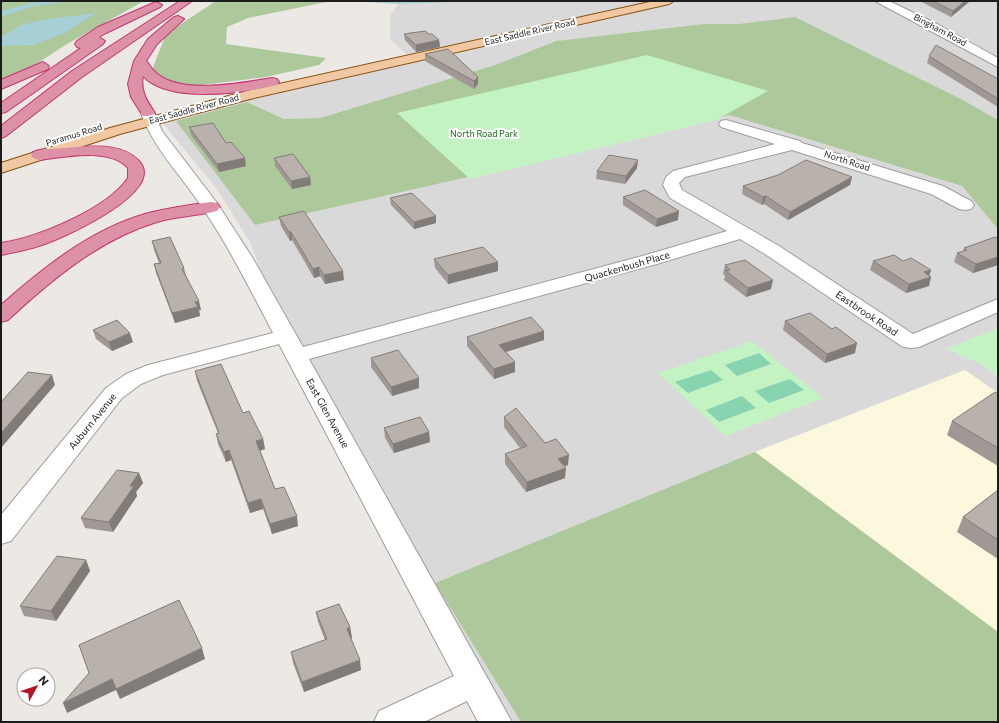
<svg xmlns="http://www.w3.org/2000/svg" width="999" height="723" viewBox="0 0 999 723" font-family="Commissioner,sans-serif">
	<rect width="100%" height="100%" fill="#ece8e3"/>
	<path fill="#dad9d9" d="M488,1h510v119l-35,-20 -107,-53 -117,-23h-35l-148,17 -61,24 -175,53 -36,1 -37,-17 -71,19 495,7 58,-13 233,71 36,43v99l-51,21 38,17 13,12v15l-33,-23 -210,82 -320,131 86,139h-7l-218,-366 -11,-20 -35,-94 -33,-53 -56,-68 252,-61 -23,-21v-23l8,-12z"/>
	<path fill="#fbf8dd" d="M965,370l33,23v239l-243,-180z"/>
	<path fill="#adc89b" d="M1,1h143l-77,43 -49,32 -17,5z
		M216,1h115l-83,17 -21,9 -1,17 100,14 -7,7 -53,12 -72,9 -45,-9 16,-40 -7,2z
		M795,17l168,83 35,20v109l-36,-43 -233,-71 -217,52 -257,58 -79,-104 71,-19 37,17 36,-1 175,-53 61,-24 148,-17h35z
		M755,452l243,180v90h-477l-86,-139z"/>
	<path fill="#c4f3c3" d="M647,55l121,36 -52,29 -246,59 -73,-66z
		M998,328v50l-13,-12 -38,-17z
		M752,341l71,57 -98,38 -67,-63z"/>
	<path fill="#88d4b0" d="M759,353l12,11 -34,12 -12,-11z
		M711,370l12,10 -35,13 -13,-11z
		M790,379l14,11 -35,13 -14,-12z
		M742,396l14,12 -37,14 -13,-12z"/>
	<path fill="#a7d0d6" d="M53,1h20l-39,5 -33,11v-6l30,-8z
		M351,1h137l-90,3z
		M96,13l-33,21 -30,11 -32,1v-9l20,-12 20,-5z"/>
	<g fill="none" stroke-linecap="round" stroke-linejoin="round">
		<defs>
			<path id="minor" d="M875,1h14l48,23 61,34v9z
				M148,109l5,1 9,21 55,72 35,54 51,90 343,-92 81,-24 -57,-33 -7,-13 3,-8 7,-6 102,-27 -54,-17 -2,-3 2,-3 5,-1 74,21 2,2 141,43 28,15 3,4 -3,4 -6,1 -6,-1 -28,-15 -139,-44 -107,27 -6,6 3,7 97,56 134,88 85,-35v13l-79,35 -8,1 -8,-1 -138,-93 -25,-15 -80,24 -351,96 203,363h-34l-11,-21 -43,21h-50l5,-11 75,-35 -175,-332 -116,31 -22,9 -19,14 -111,143 -10,3v-29l105,-127 20,-14 22,-9 125,-32c-22,-42 -43,-84 -69,-123 -21,-33 -50,-60 -63,-97l2,-3z"/>
			<path id="major" d="M654,1h20l-5,3 -419,95 -130,35 -119,39v-10l109,-35 137,-37z"/>
			<path id="highway" d="M180,1h12l-110,76 -76,59 -5,2v-12l71,-55z
				M156,2l6,3 -2,2 -54,26 -7,4 6,4 -2,3 -97,68 -5,1v-10l80,-55 -4,-1 -2,-3 2,-3 21,-14z
				M178,16l6,3 -27,25 -11,17c3,3 5,7 8,10 24,25 87,12 118,7l5,1 2,3 -2,3c-33,8 -108,19 -134,-9 -3,15 4,25 12,37l-2,3h-10l-12,-19 -3,-13 6,-23 14,-22 26,-22z
				M43,62l6,4 -1,3 -47,20v-9z
				M76,147c20,-1 48,-3 63,14 28,30 -72,75 -94,83 -14,5 -29,8 -44,11v-12c36,-5 106,-34 127,-65v-10c-19,-21 -64,-11 -89,-8l-6,-2 -2,-3 2,-3 6,-2z
				M211,202l6,1 3,4 -3,4c-20,5 -40,5 -60,11 -57,17 -106,58 -149,98l-7,2v-17c42,-37 89,-75 144,-91 22,-6 44,-9 66,-12z"/>
		</defs>
		<use href="#minor" stroke="#9d9d9d" stroke-width="2"/>
		<use href="#major" stroke="#85530f" stroke-width="2"/>
		<use href="#highway" stroke="#c53574" stroke-width="2"/>
		<use href="#minor" fill="#fff" fill-rule="evenodd"/>
		<use href="#major" fill="#f2c8a2" fill-rule="evenodd"/>
		<use href="#highway" fill="#dd91a6" fill-rule="evenodd"/>
	</g>
	<path fill="#9f9894" d="M920,1h50l-19,16z
		M404,34h25l10,6 1,7 -24,5 -11,-12z
		M448,49l30,35 -4,5 -49,-28v-7z
		M929,56l69,23v28l-71,-44z
		M189,127l37,16 20,23 -27,6 -28,-37z
		M274,158l36,19 1,8 -19,4 -17,-23z
		M637,168l-12,16 -29,-5 1,-8z
		M852,177l-2,8 -62,35 -24,-16 -2,1 -20,-11 1,-8z
		M623,197l55,23 -22,7 -33,-22z
		M390,198l46,25 -22,6 -23,-24z
		M279,217l65,63 -19,4 -5,-8 -6,2 -22,-38 -2,1 -9,-15z
		M998,239v26l-25,8 -19,-11 3,-9 6,-2 1,-3z
		M152,241l32,27 2,7 15,35h-2l1,6 -25,7 -19,-50 -2,-9 5,-1 -5,-13z
		M434,259l64,3v9l-50,13 -13,-16z
		M873,261h30l28,9 -2,6v10l-23,7 -36,-23z
		M725,265l46,24 -25,8 -22,-17 1,-4 -2,-2z
		M785,321l70,32 -30,10 -42,-33z
		M93,330l40,12 -21,9 -16,-12z
		M467,337l77,3 -38,12 9,10v10l-21,7 -27,-33z
		M371,358l48,30 -27,8 -21,-29z
		M195,371l48,42 20,26 2,10 -5,2 15,38 23,37 -26,8 -9,-25 -13,4 -19,-53 -5,2 -8,-18 -2,-10 2,-1 -21,-52z
		M998,394v72l-51,-31 5,-14z
		M504,417l64,48 -3,1v12l-39,14 -21,-28v-10l15,-6 -16,-21z
		M384,428l45,4 1,10 -36,11 -9,-15z
		M139,473l4,10 -7,9 1,4 -24,36 -28,-4 -4,-10z
		M998,490v69l-41,-27 6,-15z
		M86,560l4,11 -34,50 -32,-5 -4,-10z
		M316,612l34,15 2,11h-1l10,32 -57,22 -11,-29 -2,-11 34,-12 -7,-18z"/>
	<path fill="#827c78" d="M965,1h5l-19,16 2,-6z
		M439,40l1,7 -24,5v-7z
		M478,77v7l-4,5v-8z
		M245,158l1,8 -27,6 -2,-8z
		M638,160l-1,8 -12,16 1,-8z
		M310,177l1,8 -19,4 -1,-8z
		M852,177l-2,8 -62,35 2,-8z
		M766,196l-2,8 -2,1 1,-8z
		M679,211l-1,9 -22,7 1,-8z
		M436,216v7l-22,6v-7z
		M289,232h2l1,8 -2,1z
		M998,257v8l-25,8 3,-9z
		M498,262v9l-50,13v-9z
		M319,267l1,9 -6,2 -1,-9z
		M931,270l-3,8 3,-1 -2,9 -23,7 3,-9 15,-12z
		M343,271l1,9 -19,4 -1,-9z
		M773,280l-2,9 -25,8 2,-9z
		M199,301l2,9h-2l1,6 -25,7 -3,-10 23,-11z
		M544,331v9l-45,14v-9z
		M130,333l3,9 -21,9 -3,-9z
		M857,343l-2,10 -30,10 2,-9z
		M515,362v10l-21,7v-10z
		M52,375l3,10 -54,63v-15z
		M419,378v10l-27,8 -1,-9z
		M429,432l1,10 -36,11 -1,-9z
		M263,439l2,10 -7,2 -2,-10z
		M229,450l2,10 -5,2 -2,-10z
		M569,455l-1,10 -10,4v-10z
		M566,468l-1,10 -39,14 1,-10z
		M139,473l4,10 -7,9 1,4 -24,36 -4,-10 21,-36z
		M261,499l2,10 -13,4 -2,-10z
		M297,516l1,10 -26,8 -2,-10z
		M86,560l4,11 -34,50 -5,-10z
		M350,627l2,11 -4,1 -1,-10z
		M202,648l3,11 -85,40 -4,-9 -49,23 -4,-10 49,-24z
		M360,660l1,10 -57,22 -2,-10z"/>
	<path fill="#b9b1ac" stroke="#827c78" d="M933,1h32l-12,10z
		M425,31l4,3h3l7,6 -23,5 -12,-11z
		M936,45l62,34v20l-69,-43z
		M448,49l30,28 -4,4 -49,-27z
		M213,123l13,20 5,-1 14,16 -28,6 -28,-37z
		M293,154l17,23 -19,4 -17,-23z
		M609,155l29,5 -12,16 -29,-5z
		M806,160l46,17 -62,35 -24,-16 -3,1 -20,-11 35,-11z
		M645,190l34,21 -22,8 -34,-22z
		M412,193l24,23 -22,6 -24,-24z
		M304,211l39,60 -19,4 -5,-8 -6,2 -22,-37h-2l-10,-15z
		M170,237l14,31 -2,1 17,32 -4,1 3,5 -26,6 -18,-49 7,-1 -9,-22z
		M995,237l3,2v18l-22,7 -19,-11 10,-3 -3,-2z
		M483,247l15,15 -50,13 -14,-16z
		M894,255l9,6 8,-3 20,12 -7,2 7,5 -22,7 -36,-23z
		M745,260l28,20 -25,8 -22,-17 4,-1 -5,-5z
		M810,313l22,16 4,-2 21,16 -30,11 -42,-33z
		M531,317l13,14 -45,14 16,17 -21,7 -27,-32z
		M117,320l13,13 -21,9 -16,-12z
		M398,350l21,28 -28,9 -20,-29z
		M221,364l22,49 6,-2 14,28 -7,2 19,48 9,-2 13,29 -27,8 -9,-25 -13,4 -19,-53 -5,2 -8,-18 3,-1 -24,-62z
		M28,372l24,3 -51,58v-31z
		M995,392l3,2v54l-46,-27z
		M516,408l29,35 11,-4 13,16 -11,4 8,9 -39,14 -22,-28 22,-8 -23,-29z
		M420,417l9,15 -36,12 -9,-16z
		M117,470l22,3 -9,13h4l-25,36 -28,-4z
		M998,490v50l-35,-23z
		M57,556l29,4 -35,51 -31,-5z
		M179,600l23,48 -86,41 -4,-10 -49,24 26,-30 -10,-28z
		M339,604l11,23 -3,2 13,31 -58,22 -11,-30 36,-13 -11,-27z"/>
	<g text-anchor="middle" stroke-width="4" stroke-linejoin="round" paint-order="stroke">
		<g font-size="9" fill="#1c1c1c" stroke="#fff">
			<text transform="translate(940 30) rotate(28)" y="3">Bingham Road</text>
			<text transform="translate(530 32) rotate(-13)" y="3">East Saddle River Road</text>
			<text transform="translate(194 109) rotate(-15)" y="3">East Saddle River Road</text>
			<text transform="translate(74 135) rotate(-17)" y="3">Paramus Road</text>
			<text transform="translate(847 161) rotate(18)" y="3">North Road</text>
		</g>
		<g font-size="9" fill="#176e16" stroke="#fff">
			<text x="484" y="137">North Road Park</text>
		</g>
		<g font-size="10" fill="#1c1c1c" stroke="#fff">
			<text transform="translate(627 266) rotate(-16)" y="4">Quackenbush Place</text>
			<text transform="translate(867 313) rotate(34)" y="4">Eastbrook Road</text>
			<text transform="translate(328 413) rotate(61)" y="4">East Glen Avenue</text>
			<text transform="translate(92 421) rotate(-51)" y="4">Auburn Avenue</text>
		</g>
	</g>
	<rect width="999" height="723" fill="none" stroke="#1c1c1c" stroke-width="4"/>
	<g transform="translate(36 687) rotate(50)"><circle r="19" fill="#ffffff" stroke="#a4a4a4"/>
	<path d="M0-3L7 15L0 10L-7 15Z" fill="#b41423"/>
	<text y="-6" font-size="11" font-weight="bold" text-anchor="middle" fill="#1c1c1c">N</text>
	</g>
</svg>
